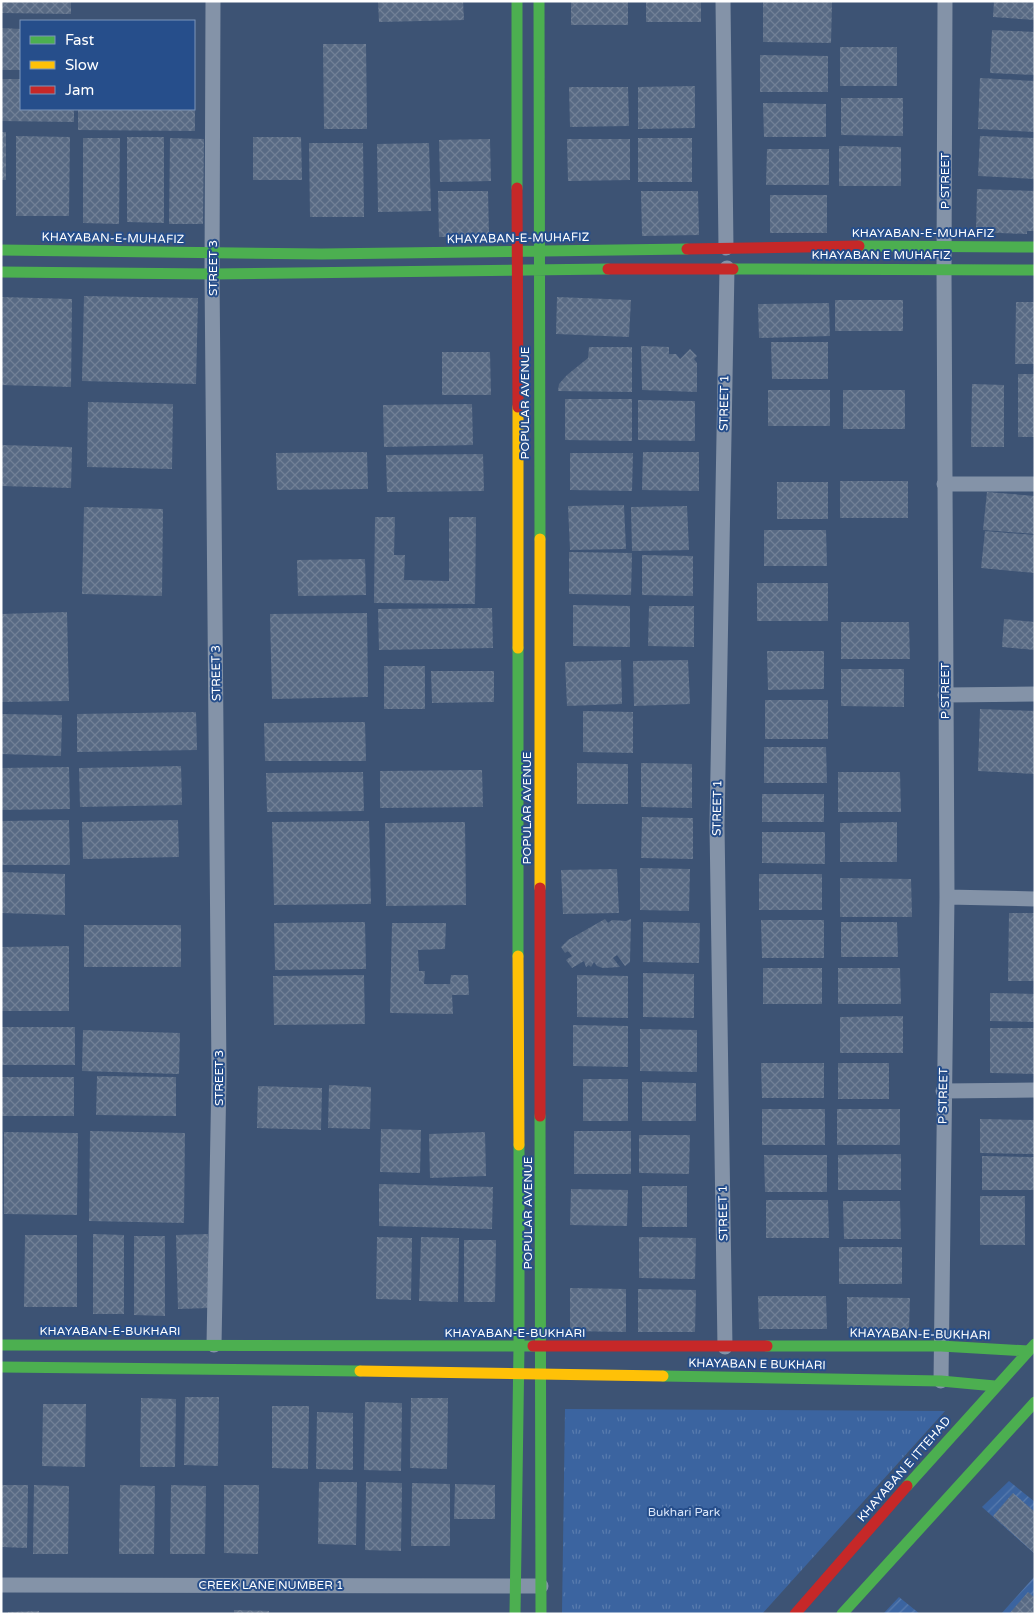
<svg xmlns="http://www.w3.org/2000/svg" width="1036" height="1615" viewBox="0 0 1036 1615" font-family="'Varela Round',sans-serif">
	<defs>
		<pattern id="grass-tufts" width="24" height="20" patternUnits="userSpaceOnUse" patternTransform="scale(1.25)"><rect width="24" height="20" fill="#3b64a0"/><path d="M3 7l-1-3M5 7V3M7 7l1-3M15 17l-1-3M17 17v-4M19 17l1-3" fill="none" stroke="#587bae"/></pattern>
		<pattern id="garden-furrows" width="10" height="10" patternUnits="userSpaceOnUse" patternTransform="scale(1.25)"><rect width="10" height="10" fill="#3b64a0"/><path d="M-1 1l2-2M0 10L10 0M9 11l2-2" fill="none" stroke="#587bae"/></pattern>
		<pattern id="building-cross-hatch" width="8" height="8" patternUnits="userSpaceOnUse" patternTransform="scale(1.25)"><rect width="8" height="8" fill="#586a84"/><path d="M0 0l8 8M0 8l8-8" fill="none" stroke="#718096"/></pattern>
	</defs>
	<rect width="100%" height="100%" fill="#3d5374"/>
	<path fill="url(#grass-tufts)" d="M565,1409l380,2 -183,203h-200z"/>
	<path fill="url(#garden-furrows)" d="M1009,1481l26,21v52l-53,-47z
		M1035,1576v38h-34z
		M899,1597l21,17h-37z"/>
	<path fill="url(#building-cross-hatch)" d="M1,1h70v13l-70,-1z
		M378,1h85l1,19 -85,2z
		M571,1h57v24h-57z
		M646,1h55v21h-55z
		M994,1h41v19l-42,-3z
		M763,2h69l-1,41 -68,-1z
		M1,28l20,1v41h-20z
		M992,30l43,2v43l-45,-2z
		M323,44h43l1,85h-43z
		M840,47h57v39h-57z
		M760,55l68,1v36h-68z
		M980,78l55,3v51l-57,-3z
		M1,79h20v30h53v13l-73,-1z
		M695,86v42l-57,1v-42z
		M569,87h59l1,39 -59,1z
		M841,98h62v38l-62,-1z
		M763,103l63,1v33h-62z
		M78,109h117v22l-117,-1z
		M1,132h5v48h-5z
		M16,136l54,1 -1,79h-53z
		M980,136l55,2v41l-57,-3z
		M127,137h37v86l-37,-1z
		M253,137h48l1,43h-49z
		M83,138h37l-1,86 -36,-1z
		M170,138l34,1 -1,85h-34z
		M638,138h54v44h-54z
		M490,139l1,42 -51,1 -1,-42z
		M567,139h63v41l-62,1z
		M309,143h54l1,74h-54z
		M429,143l2,68 -53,1 -1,-68z
		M839,146l62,1v39h-62z
		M767,149h62v36h-63z
		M977,189l58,2v40h-8v3l-51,-2z
		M438,191h50l1,45 -50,1z
		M641,191h57l1,44 -57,1z
		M770,195h57v38h-57z
		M84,296l114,2 -2,86 -114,-3z
		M1,297l71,2 -1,88 -70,-2z
		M557,297l74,3 -2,37 -73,-3z
		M835,300h68v31h-68z
		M1016,302h19v62h-20z
		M829,303l1,33 -71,2 -1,-34z
		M771,342h57v37h-56z
		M641,346l28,1v7h7l4,5 10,-10 7,7 -3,3 3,4v29l-55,-2z
		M589,347h43v45l-74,-1 1,-7 8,-9 21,-17z
		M442,352h48l1,43h-49z
		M1018,374h17v63h-17z
		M972,384l32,1v62h-33z
		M768,390h62v36h-62z
		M843,390h62v39h-62z
		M565,399h67v42l-67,-1z
		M638,400l57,1v40l-57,-1z
		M88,402l85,2 -1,65 -85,-2z
		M472,404l1,41 -89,2 -1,-42z
		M1,445l71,2 -1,41 -70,-2z
		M367,452l1,37 -91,1 -1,-37z
		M643,452h56v39l-57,-1z
		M570,453h63l-1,38 -62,-1z
		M483,454l1,37 -97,1 -1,-37z
		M840,481h68v37h-68z
		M777,482h51v37h-51z
		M987,492l48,4v38l-52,-4z
		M624,505l2,44 -56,1 -2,-44z
		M687,506l2,44 -57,1 -1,-44z
		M84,507l79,2 -1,87 -80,-2z
		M375,517h20l-1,38h11l-1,25 45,1v-64h27l-1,87 -101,-1z
		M764,530h62l1,36h-63z
		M985,531l50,4v38l-54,-5z
		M569,552l63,1 -1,42 -62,-1z
		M642,555l51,1v40l-51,-1z
		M365,559l1,36 -68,1 -1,-36z
		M757,583h71v38h-71z
		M573,605l57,1v41l-57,-1z
		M649,606h45v41l-46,-1z
		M492,608l1,40 -114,2 -1,-41z
		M67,612l2,89 -68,1v-88z
		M367,613l1,84 -96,2 -2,-85z
		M1004,619l31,3v28l-33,-3z
		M841,622h68l1,37h-69z
		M767,651h57v38l-56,1z
		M621,660l1,44 -55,2 -2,-44z
		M688,660l2,44 -56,2 -1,-45z
		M384,666h41v43h-41z
		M841,669h63v38l-63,-1z
		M431,671h63v31l-62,1z
		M765,700h63v39h-63z
		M980,709l55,2v63l-57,-3z
		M583,711l50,1v41l-50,-1z
		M196,712l1,38 -120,2v-38z
		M1,714l61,1 -1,41 -60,-2z
		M365,722l1,39h-101l-1,-38z
		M764,747h62l1,36h-63z
		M577,763l51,1v40h-51z
		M641,763l51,1v44l-51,-1z
		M181,766l1,39 -102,2 -1,-39z
		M69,767l1,42 -69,1v-42z
		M482,770l1,37 -103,1v-37z
		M363,772l1,39 -97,1 -1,-39z
		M838,772h62l1,40h-63z
		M762,794h62v28h-62z
		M642,817l51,1v41l-52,-1z
		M69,820l1,45h-69v-44z
		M178,820l1,37 -96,2 -1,-37z
		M369,821l2,83 -97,1 -2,-83z
		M465,822l1,83 -80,1 -1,-83z
		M897,822v40h-57v-39z
		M762,832h63v32l-63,-1z
		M640,868l50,1 -1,42 -49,-1z
		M617,869l2,44 -56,1 -2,-44z
		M1,872l64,2v41l-64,-2z
		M759,874h63v36h-63z
		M840,878l71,1 1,38h-72z
		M1009,913h26v68h-27z
		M605,919l3,4 4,-3 14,1 5,-2 -1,43 -5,4 -8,-11 -4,3 7,9 -17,1 -6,-2 -3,-4 -3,5 -2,-2 -3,2 -2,-6 -12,7 -6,-8 6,-4 -4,-5 -3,2 -4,-6 7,-7z
		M761,920h63v38h-62z
		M365,922l1,47 -91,1 -1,-47z
		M643,922l57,1 -1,40 -56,-1z
		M841,922h56l1,35h-57z
		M392,923h54l-1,26 -27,1 1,21h6l-1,13h26l1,-9h17l1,20h-17l1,19 -63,-1z
		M84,925h97v42h-97z
		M69,946v65h-68v-64z
		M763,968h59v36h-59z
		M838,968h62l1,36h-63z
		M643,973l51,1v44l-51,-1z
		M364,975l1,49 -91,1 -1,-49z
		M577,975l51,1v42l-51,-1z
		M990,993l45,1v28l-45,-1z
		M903,1016v37h-63v-36z
		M573,1025l55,1v41l-55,-1z
		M1,1027h74v38h-74z
		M990,1028h45v46l-45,-1z
		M640,1029l57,1v42l-57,-1z
		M83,1030l97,3 -1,41 -97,-3z
		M761,1063h63v35h-62z
		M838,1063h51v36h-51z
		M97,1076l79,1v39l-80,-1z
		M1,1077h73v39h-73z
		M583,1079h45v42h-45z
		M642,1082l54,1v38h-54z
		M329,1085l42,2 -1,42 -42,-1z
		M258,1086l64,2 -1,42 -64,-2z
		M762,1109h63v36h-63z
		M837,1109h63v36h-63z
		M980,1119l55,1v34l-55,-1z
		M381,1129l40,1 -1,43 -40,-1z
		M90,1131l95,2 -1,90 -95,-2z
		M574,1131h57v43h-57z
		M4,1132l74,1 -1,82 -73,-1z
		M485,1132l1,44 -56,2 -1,-44z
		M639,1135h51l-1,39 -50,-1z
		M901,1154v36h-63v-35z
		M764,1155h63v37h-62z
		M982,1156l53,1v33h-53z
		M379,1184l114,3 -1,42 -113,-3z
		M642,1186h45v41h-45z
		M571,1189l57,1 -1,36 -57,-1z
		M980,1196h45v49h-45z
		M766,1200h62l1,38h-63z
		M843,1201h57l1,38h-57z
		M93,1234l31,1v79h-31z
		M208,1234l2,74 -32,1 -2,-74z
		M25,1235h52v72h-53z
		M134,1236h31v80l-31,-1z
		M377,1237l35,1 -1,62 -35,-1z
		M421,1237l38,1 -1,64 -39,-1z
		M639,1237l57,1 -1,41 -56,-1z
		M464,1240h32l-1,62h-31z
		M839,1247h63v37h-63z
		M570,1288l56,1v43l-56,-1z
		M638,1289l58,1 -1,42h-57z
		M758,1296h68l1,33h-68z
		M847,1297l63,1 -1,31 -62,-1z
		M185,1397h34l-1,69 -34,-1z
		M141,1398l35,1 -1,68h-35z
		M411,1398h37l-1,71 -37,-1z
		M365,1402l37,1 -1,68 -37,-1z
		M43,1404h43l-1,63 -43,-1z
		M272,1406h37l-1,63 -36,-1z
		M317,1412l36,1v57l-37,-1z
		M319,1482h38l-1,63 -38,-1z
		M366,1482l36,1 -1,68 -36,-1z
		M412,1483l38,1v62h-39z
		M455,1484l40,1v34h-41z
		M1,1485h27l-1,63 -26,-1z
		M34,1485l35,1 -1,68h-35z
		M120,1485l35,1 -1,68h-35z
		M171,1485l35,1 -1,68h-35z
		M224,1485h35l-1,69 -34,-1z
		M1013,1493l22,19v42l-42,-38z
		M1028,1592l7,6v16h-26z
		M234,1610l35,1v3h-35z
		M39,1611v3h-31v-2z"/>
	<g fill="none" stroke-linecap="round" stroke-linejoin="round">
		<path stroke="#8493a8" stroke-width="15" d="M213,1l-1,273 7,801 -5,270
			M723,1l3,247
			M944,484h91
			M945,695l90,-1
			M947,897l88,2
			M943,1091l92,-1
			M725,1347l-8,-521 10,-558
			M941,1381l6,-484 -3,-628 1,-268
			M1,1585l540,1"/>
		<path stroke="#4caf50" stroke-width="11" d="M517,1v187
			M539,1l1,538
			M859,246l176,1
			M1,250l321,4 365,-5
			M733,269l302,1
			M1,272l211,2 396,-5
			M518,648v308
			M540,1116l1,498
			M1,1345l532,1
			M767,1346h174l87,5
			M1,1367l359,4
			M663,1376l278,5 54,5
			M907,1486l128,-142
			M515,1614l4,-268v-201
			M842,1614l193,-212"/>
		<path stroke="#ffc107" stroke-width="11" d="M518,407v241
			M540,539v349
			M518,956l1,189
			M360,1371l303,5"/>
		<path stroke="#c62828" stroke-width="11" d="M517,188l1,219
			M687,249l172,-3
			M608,269h125
			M540,888v228
			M533,1346h234
			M795,1614l112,-128"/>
	</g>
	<g text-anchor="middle" stroke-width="4" stroke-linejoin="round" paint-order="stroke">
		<g font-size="12" fill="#fff" stroke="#264e8b">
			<text transform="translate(945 181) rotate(-90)" y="4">P STREET</text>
			<text x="923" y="237">KHAYABAN-E-MUHAFIZ</text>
			<text transform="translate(113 238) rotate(1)" y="4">KHAYABAN-E-MUHAFIZ</text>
			<text transform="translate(518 238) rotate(-1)" y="4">KHAYABAN-E-MUHAFIZ</text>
			<text x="881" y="259">KHAYABAN E MUHAFIZ</text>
			<text transform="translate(213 268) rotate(-90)" y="4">STREET 3</text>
			<text transform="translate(525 403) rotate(-90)" y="4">POPULAR AVENUE</text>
			<text transform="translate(724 403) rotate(-89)" y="4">STREET 1</text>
			<text transform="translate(216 673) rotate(-91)" y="4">STREET 3</text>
			<text transform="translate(945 691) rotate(-90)" y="4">P STREET</text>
			<text transform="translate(527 808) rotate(-90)" y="4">POPULAR AVENUE</text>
			<text transform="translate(717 808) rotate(-89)" y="4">STREET 1</text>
			<text transform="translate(219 1078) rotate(-90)" y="4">STREET 3</text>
			<text transform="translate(943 1096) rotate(-89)" y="4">P STREET</text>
			<text transform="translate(528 1213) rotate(-90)" y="4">POPULAR AVENUE</text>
			<text transform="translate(723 1213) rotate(-91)" y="4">STREET 1</text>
			<text x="110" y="1335">KHAYABAN-E-BUKHARI</text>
			<text x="515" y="1337">KHAYABAN-E-BUKHARI</text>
			<text transform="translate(920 1334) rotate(1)" y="4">KHAYABAN-E-BUKHARI</text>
			<text transform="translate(757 1364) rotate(1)" y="4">KHAYABAN E BUKHARI</text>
			<text transform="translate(904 1469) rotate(-49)" y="4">KHAYABAN E ITTEHAD</text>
			<text x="271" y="1589">CREEK LANE NUMBER 1</text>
		</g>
		<g font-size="12" fill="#d9e5f8" stroke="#264e8b">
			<text x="684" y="1516">Bukhari Park</text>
		</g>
	</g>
	<rect width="1036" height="1615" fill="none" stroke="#ffffff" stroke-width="5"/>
	<rect x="20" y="20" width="175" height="90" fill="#264e8b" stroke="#7d95b9"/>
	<rect x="30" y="36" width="25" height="8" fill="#4caf50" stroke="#7d95b9"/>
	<text x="65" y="45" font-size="15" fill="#ffffff">Fast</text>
	<rect x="30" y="61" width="25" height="8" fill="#ffc107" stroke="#7d95b9"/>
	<text x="65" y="70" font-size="15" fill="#ffffff">Slow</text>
	<rect x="30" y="86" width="25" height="8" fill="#c62828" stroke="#7d95b9"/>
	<text x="65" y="95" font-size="15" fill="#ffffff">Jam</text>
</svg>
